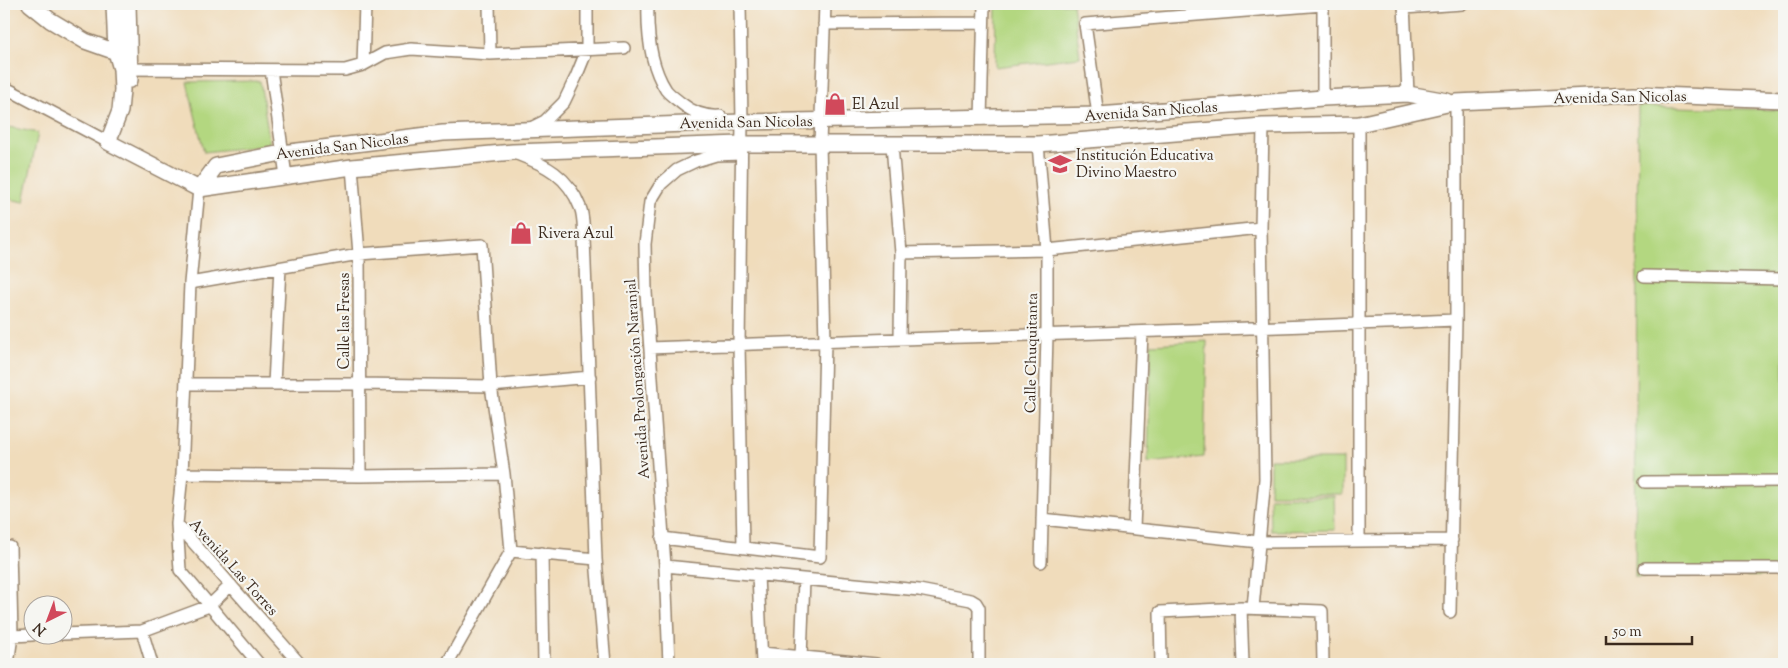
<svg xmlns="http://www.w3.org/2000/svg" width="1788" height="668" viewBox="0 0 1788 668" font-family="'Sorts Mill Goudy',serif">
	<rect width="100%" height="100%" fill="#f6f6f2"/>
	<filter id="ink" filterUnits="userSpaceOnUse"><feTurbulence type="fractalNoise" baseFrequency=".02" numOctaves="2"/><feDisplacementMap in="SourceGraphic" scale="10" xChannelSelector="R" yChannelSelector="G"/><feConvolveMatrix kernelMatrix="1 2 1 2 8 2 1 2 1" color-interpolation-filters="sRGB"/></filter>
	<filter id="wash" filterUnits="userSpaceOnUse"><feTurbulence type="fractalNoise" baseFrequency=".0096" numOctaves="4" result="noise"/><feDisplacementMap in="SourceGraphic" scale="20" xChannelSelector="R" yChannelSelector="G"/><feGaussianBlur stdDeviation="1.12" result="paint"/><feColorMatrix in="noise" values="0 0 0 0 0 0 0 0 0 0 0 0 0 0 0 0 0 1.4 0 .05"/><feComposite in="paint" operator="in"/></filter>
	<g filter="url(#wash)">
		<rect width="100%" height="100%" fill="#f0dcbb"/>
		<path fill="#b3d780" stroke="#77804f" d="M996,4h77l7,53 -85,10z
			M260,81l10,64 -66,7 -17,-70z
			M1638,106l146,4v466l-149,1z
			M4,126l34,7 -14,69 -20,-4z
			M1207,341l-3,116 -56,6 3,-119z
			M1270,459h73v35h-73z
			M1334,496l1,34 -64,1 -1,-34z"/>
	</g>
	<g filter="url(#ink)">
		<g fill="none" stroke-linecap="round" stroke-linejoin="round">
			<defs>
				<path id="minor" d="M489,4l1,50
					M648,4c-1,29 2,61 18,86 4,5 10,9 15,13 11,9 24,14 39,13
					M740,4l2,118 -3,223 4,202
					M1404,4l4,90
					M1404,8l58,-4
					M824,24l158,-1
					M363,65l2,-61
					M122,69l223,1 18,-5 22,-12 26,-4 79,5 134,-6
					M271,70l15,106
					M4,87l104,55
					M1323,98v-94
					M1098,115l-13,-91 238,-19
					M981,119l3,-115
					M531,128l14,-7 19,-19 12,-25 11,-27v-46
					M1038,144l9,106v85l-6,227
					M892,145l9,108 -1,86
					M517,154c29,11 51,22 63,53 4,9 3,21 4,31l12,321 9,105
					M352,167l7,87 1,222
					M199,189l-9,94 -8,191 -5,50 3,46 79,94
					M901,253l146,-3 214,-22
					M1644,276l140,3
					M190,283l169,-29 123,-9 9,141 13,88 7,77 85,8
					M650,348c269,-11 538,-16 806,-28
					M186,384h173l132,2 99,-9
					M274,384l6,-116
					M182,474l178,2 144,-2
					M1645,482l139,-1
					M1042,519l217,23 193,-2
					M177,524l123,140
					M1134,528l8,-196
					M662,538l158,19 5,-216 -5,-197 5,-140
					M1359,539v-415
					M4,547h6l2,89 -4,28
					M542,553l2,111
					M665,566l254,24 52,10 5,3 3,5v56
					M1645,568h139
					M758,575l4,89
					M1241,608l2,56
					M1253,608l12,-129 -4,-251 2,-102
					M1450,612l6,-292v-218
					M142,631l10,33
					M62,634l80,-3 67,-25 22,-21
					M12,636l20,-1
					M762,653l114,11
					M801,657l3,-77
					M447,664l64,-113
					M669,664l-4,-98 -19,-274 -1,-48 5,-42 11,-18 16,-14 19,-9 20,-6 25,-1
					M1161,664l-1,-52 81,-4 81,3 1,53"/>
				<path id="tertiary" d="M30,4l20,16 35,21 31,11
					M114,4l2,48 5,17 1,21 -2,21 -12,31 91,47 153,-22 161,-15 228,-8h297l225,-18 96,-2 97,-22 178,-8 150,6
					M128,4l2,76
					M199,189l17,-23 66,-13 161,-20 299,-11 356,-7 225,-17 85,-4 39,7"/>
			</defs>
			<use href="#minor" stroke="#96836c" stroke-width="14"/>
			<use href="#tertiary" stroke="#96836c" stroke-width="18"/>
			<use href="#minor" stroke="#fff" stroke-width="11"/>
			<use href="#tertiary" stroke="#fff" stroke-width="15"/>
		</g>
	</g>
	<defs>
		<symbol id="shop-bare" viewBox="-9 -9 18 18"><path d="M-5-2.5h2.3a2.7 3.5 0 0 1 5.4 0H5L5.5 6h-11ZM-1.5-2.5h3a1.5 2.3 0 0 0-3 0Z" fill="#d1495b" stroke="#f6f6f2" stroke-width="2.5" paint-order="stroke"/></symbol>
		<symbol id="school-bare" viewBox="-9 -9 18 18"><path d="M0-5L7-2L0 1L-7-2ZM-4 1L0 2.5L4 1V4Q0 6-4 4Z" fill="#d1495b" stroke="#f6f6f2" stroke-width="2.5" paint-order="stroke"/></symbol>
	</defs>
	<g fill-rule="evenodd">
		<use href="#shop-bare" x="819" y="88" width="32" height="32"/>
		<use href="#school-bare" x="1044" y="148" width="32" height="32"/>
		<use href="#shop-bare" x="505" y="217" width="32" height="32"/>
	</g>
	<g text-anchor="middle" stroke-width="4.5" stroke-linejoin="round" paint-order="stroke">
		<g font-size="15" fill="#3b2a1e" stroke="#f6f6f2">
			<text transform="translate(1620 97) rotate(-1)" y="5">Avenida San Nicolas</text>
			<text transform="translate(1151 111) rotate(-4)" y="5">Avenida San Nicolas</text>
			<text transform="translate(746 122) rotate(-1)" y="5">Avenida San Nicolas</text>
			<text transform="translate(342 146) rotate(-7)" y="5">Avenida San Nicolas</text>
			<text transform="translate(344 321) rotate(-90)" y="5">Calle las Fresas</text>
			<text transform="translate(1031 353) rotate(-89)" y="5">Calle Chuquitanta</text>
			<text transform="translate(637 379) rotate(-94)" y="5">Avenida Prolongación Naranjal</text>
			<text transform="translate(234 567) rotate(48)" y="5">Avenida Las Torres</text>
		</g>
		<g font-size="15" fill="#3b2a1e" stroke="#f6f6f2" text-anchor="start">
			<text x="852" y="109">El Azul</text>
			<text x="1076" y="160">Institución Educativa<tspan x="1076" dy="17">Divino Maestro</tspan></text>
			<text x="538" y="238">Rivera Azul</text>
		</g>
	</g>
	<rect width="1788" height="668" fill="none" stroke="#f6f6f2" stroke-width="20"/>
	<g transform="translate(48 620) rotate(222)"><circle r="24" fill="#f6f6f2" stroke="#aba49d"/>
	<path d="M0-4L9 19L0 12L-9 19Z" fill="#d1495b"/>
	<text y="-8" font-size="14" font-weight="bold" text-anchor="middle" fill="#3b2a1e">N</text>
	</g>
	<path d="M1606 636v8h86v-8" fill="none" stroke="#3b2a1e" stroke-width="2.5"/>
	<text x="1613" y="636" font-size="15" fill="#3b2a1e" stroke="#f6f6f2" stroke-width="4" paint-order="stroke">50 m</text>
</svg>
